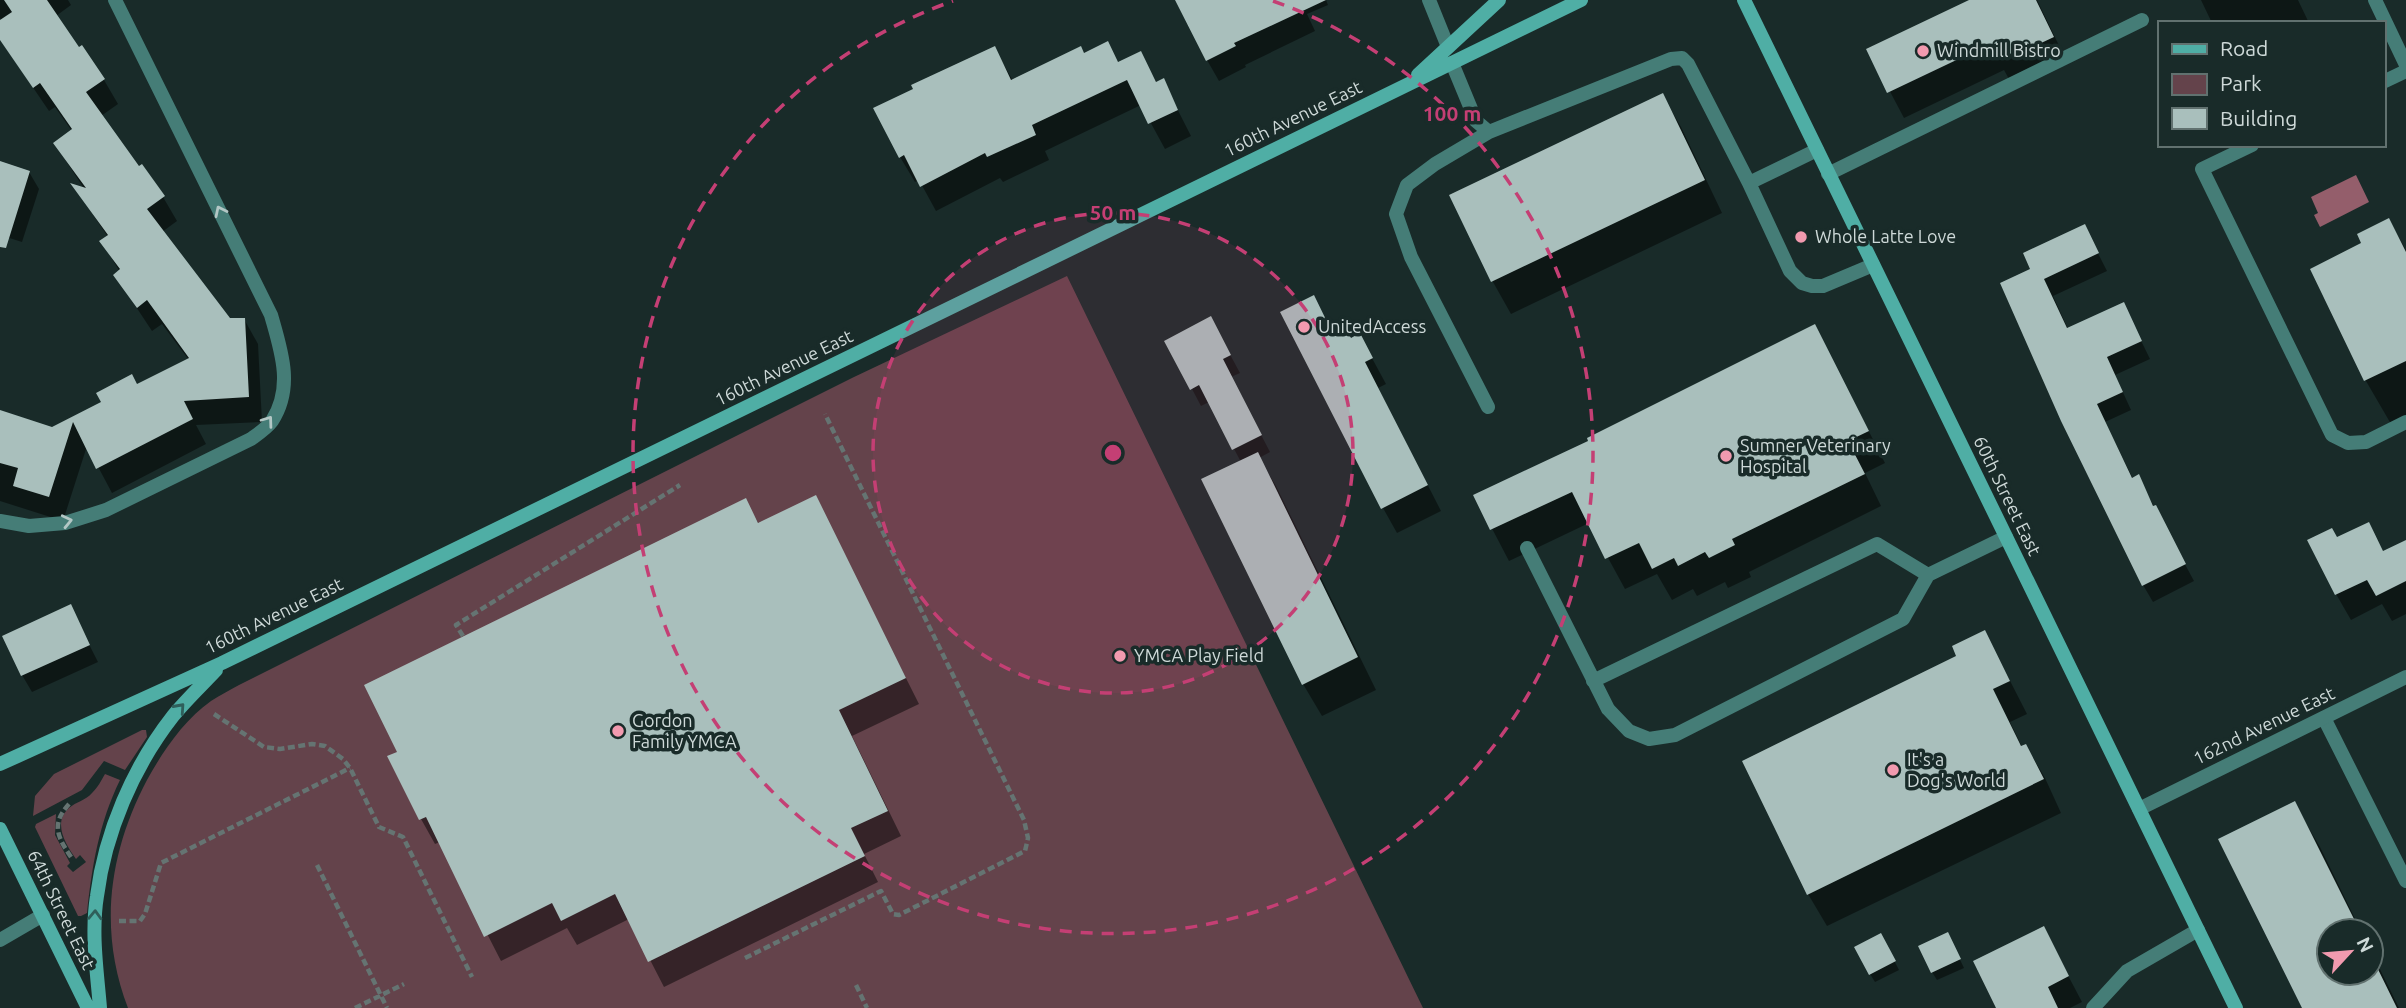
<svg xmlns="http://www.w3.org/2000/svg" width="2406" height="1008" viewBox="0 0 2406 1008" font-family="Ubuntu,sans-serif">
	<rect width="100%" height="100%" fill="#192b29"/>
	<path fill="#64434b" d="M1067,276l356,732h-1295c-30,-78 -19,-156 19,-228 16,-29 37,-60 64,-79 9,-6 19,-11 28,-16l615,-308z
		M142,730h4l1,7 -22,33 -21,-9 -22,29 -49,26 2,-20 19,-22z
		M105,774l15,6c-21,43 -28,86 -33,133l-6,3h-3l-43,-89 1,-3 20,-10 -1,21 15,28 -3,3 6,6 13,-10 -6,-7 -4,4c-10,-14 -24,-36 -7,-51 7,-6 17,-8 23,-15 6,-6 9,-12 13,-19z"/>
	<path fill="#945e6b" d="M2356,175l13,27 -49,25 -6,-12 4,-2 -7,-16z"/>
	<path fill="#0007" d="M0,0h68l3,5 -15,11 23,34 25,30 14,24 -17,12 62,81 14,24 -15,11 67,88 15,-1 14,25 4,78 -66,3 10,19 -94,49 -25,-47 -24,75 -63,-20v-89l52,17 137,-69 -27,-36 -10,7 -37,-56 5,-3 -18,-30 6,-5 -34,-51 11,4 -30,-46 17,-13 -17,-24 -6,4 -49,-72v-17l2,-1 -2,-3z
		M1200,0h126l2,5 -21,9 8,17 -70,34 1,2 -27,14 -12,-21z
		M1973,0h64l30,62 -58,17 -5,-9 -100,48 -36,-68z
		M2201,0h97l11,23h-97z
		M995,49l18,32 71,-26 35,9 21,-11 17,30 6,-2 28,55 -26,13 -24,-44 -96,46 4,9 -46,22 -3,-4 -64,33 -17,-31 -4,2 -15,-25z
		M1662,95l19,32 41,86 -211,101 -18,-32 -42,-86z
		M0,163l29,9 10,17 -17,53 -22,-7z
		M2389,220l17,30v167l-15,7 -25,-43 -54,-111 52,-26z
		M2084,226l23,45 -54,25 15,33 55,-25 27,55 -35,16 16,35 -26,12 28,57 5,-2 56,104 -41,21 -10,-17 -110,-316z
		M1313,298l19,33 19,9 9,-4 26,48 -8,4 63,123 -44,22 -14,-25z
		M1815,326l70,137 -20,10 16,33 -132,66 2,5 -23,11 -3,-6 -28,14 -4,-7 -21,11 -15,-26 -32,15 -36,-66 -80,38 -34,-65 116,-55z
		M1220,336l20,37 -9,4 39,75 -11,6 17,28 100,204 -54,26 -19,-32 -62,-222 -32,-60 -8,4 -9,-17z
		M815,497l104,207 -67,32 49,100 -37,18 14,28 -214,105 -35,-68 -52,26 -10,-17 -66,33 -61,-119 -5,2 -14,-25 -22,-67 346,-252 14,24z
		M2368,524l16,29 22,-11v72l-14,7 -10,-17 -31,16 -15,-26v-55z
		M70,607l28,55 -66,30 -10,-17z
		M1985,632l42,82 -17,8 12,25 4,-1 19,32 16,35 -234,113 -19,-32 151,-237z
		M2294,803l26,44 41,84h-32v42h42v-22l28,57h-95z
		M2043,928l39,74 -12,6h-71z
		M1885,943l14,27 -24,12 -5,-8z
		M1952,943l12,25 -27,12 -5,-8z"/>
	<path fill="#a9bfbc" d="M4,0h43l32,47 3,-2 23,34 -19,13 53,74 3,-2 23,32 -18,13 83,109h15l4,79 -65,4 9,18 -97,50 -23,-47 -24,75 -36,-11 5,-18 -18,-5v-53l52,17 49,-25 -5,-9 36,-19 5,10 52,-26 -42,-58 -10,8 -24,-33 7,-6 -21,-28 9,-6 -38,-52 16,5 -33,-45 19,-14 -32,-46 -7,5 -33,-48v-20l12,-8z
		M1175,0h151l-92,43 2,3 -30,15z
		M1969,0h67l18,37 -47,22 -4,-9 -10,5 -5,-10 -101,48 -21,-44z
		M1108,41l10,21 23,-11 15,31 8,-4 14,32 -30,14 -21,-44 -95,45 4,10 -49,22 -2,-4 -65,34 -16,-32 -5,3 -26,-50 40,-19 -2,-4 84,-39 16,34 70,-34 3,7z
		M1663,93l42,87 -214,102 -42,-87z
		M0,161l30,10 -24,77 -6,-1z
		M2389,218l17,34v109l-42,20 -54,-112 51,-26 -4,-9z
		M2085,224l14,29 -55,26 23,49 57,-26 18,39 -35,16 16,35 -26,12 35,74 7,-4 14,32 3,-1 30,59 -44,22 -81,-165 -61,-138 30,-14 -7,-16z
		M1314,295l17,35 12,-7 8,15 9,-5 13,25 -8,4 63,123 -47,24 -101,-197z
		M1211,316l20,39 -8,4 39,76 -30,15 -33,-65 -9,5 -26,-49z
		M1815,324l54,107 -21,10 17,33 -133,65 3,6 -26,13 -4,-6 -27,14 -4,-8 -22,11 -13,-26 -34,16 -33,-67 -82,38 -17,-35 115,-54 -1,-3z
		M1258,452l100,205 -56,28 -101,-206z
		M816,495l90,183 -67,32 49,101 -37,17 14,28 -217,106 -33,-68 -54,27 -9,-18 -68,34 -58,-120 -7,3 -32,-64 10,-4 -33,-67 382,-187 12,25z
		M2369,522l14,29 23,-11v41l-30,15 -9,-16 -32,15 -28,-55 25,-12 5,9z
		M71,604l19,41 -69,31 -19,-40z
		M1985,630l25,51 -17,8 28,57 5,-2 18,35 -237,116 -65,-134 214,-105 -4,-10z
		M2295,801l65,130h-31v42h42v-18l26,53h-95l-84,-169z
		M2044,926l25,50 -21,11 10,21h-62l-23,-47z
		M1948,932l13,27 -30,14 -13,-27z
		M1881,933l15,28 -27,14 -15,-28z"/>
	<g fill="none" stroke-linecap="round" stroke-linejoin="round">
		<path stroke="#657472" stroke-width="4.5" stroke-dasharray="7 3.5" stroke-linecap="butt" d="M463,636l-7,-11 224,-140
			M214,714l50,33 16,2 32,-5 13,2 18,13 7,9 29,59 24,10 69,140
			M69,804c-19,21 -11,34 4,56
			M317,865l70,143
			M119,921h21l5,-7 16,-51 189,-95
			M745,958l136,-67 12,23 6,1 126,-64 3,-13 -4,-18 -199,-406
			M856,985l11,23
			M355,1008l49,-24"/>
		<path stroke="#457d77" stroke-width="14" d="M1429,0l19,47
			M2375,0l31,65
			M1452,63l24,58 13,11 182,-73 11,-1 6,6 61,119 68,-33
			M2383,82l23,-11
			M2252,145l-50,24 130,266 16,8 18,-1 40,-20
			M1828,174l314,-154
			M1749,183l41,88 12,12 10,3h11l50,-21
			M1488,407l-77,-150 -15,-43 11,-29 28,-21 54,-32
			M0,521l29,5 36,-3 41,-13 145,-71c7,-5 16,-11 21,-18 22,-34 9,-71 -1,-106l-156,-315
			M1527,548l81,161 21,22 20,8 26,-4 228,-116 25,-44 78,-38
			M1593,681l284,-137 51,31
			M2324,718l82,163
			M0,940l43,-25
			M2093,1008l34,-37 71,-41"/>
		<path stroke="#457d77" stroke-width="14" d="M2139,809l267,-132"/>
		<path stroke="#4faea5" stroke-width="14" d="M1744,0l492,1008
			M1418,75l81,-75
			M0,764l222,-101 1359,-663
			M0,829l88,179
			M100,1008c-3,-37 -9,-75 -3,-112 8,-63 36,-129 76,-180 13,-16 29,-31 43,-46"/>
	</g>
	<defs><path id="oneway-chevron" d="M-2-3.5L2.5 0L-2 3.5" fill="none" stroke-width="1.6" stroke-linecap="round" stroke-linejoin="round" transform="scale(1.75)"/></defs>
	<g stroke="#b3c7c5">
		<use href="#oneway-chevron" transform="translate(220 211) rotate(-116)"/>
		<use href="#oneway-chevron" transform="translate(268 421) rotate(-54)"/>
		<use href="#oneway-chevron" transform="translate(67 521) rotate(-13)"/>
	</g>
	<g stroke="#2f5f5b">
		<use href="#oneway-chevron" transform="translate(180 708) rotate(-48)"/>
		<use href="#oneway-chevron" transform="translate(95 915) rotate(-88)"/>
	</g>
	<circle cx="1113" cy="453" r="240" fill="#c43f74" fill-opacity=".12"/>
	<g fill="none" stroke="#c43f74" stroke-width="3.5" stroke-dasharray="12 9">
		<circle cx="1113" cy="453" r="240"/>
		<path d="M1273 1A480 480 0 1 1 953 1"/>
	</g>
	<g fill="#f29aaf" stroke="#192b29" stroke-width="2.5">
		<circle cx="1923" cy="51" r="7"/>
		<circle cx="1801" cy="237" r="7"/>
		<circle cx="1304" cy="327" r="7"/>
		<circle cx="1726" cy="456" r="7"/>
		<circle cx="1120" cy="656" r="7"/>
		<circle cx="618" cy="731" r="7"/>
		<circle cx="1893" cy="770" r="7"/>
	</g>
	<g text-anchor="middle" stroke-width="7" stroke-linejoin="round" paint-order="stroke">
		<g font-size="18" fill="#ced9d8" stroke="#192b29" text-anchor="start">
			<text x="1937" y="57">Windmill Bistro</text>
			<text x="1815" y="243">Whole Latte Love</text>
			<text x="1318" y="333">UnitedAccess</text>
			<text x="1740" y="452">Sumner Veterinary<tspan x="1740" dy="21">Hospital</tspan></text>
			<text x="1134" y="662">YMCA Play Field</text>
			<text x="632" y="727">Gordon<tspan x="632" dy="21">Family YMCA</tspan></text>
			<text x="1907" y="766">It's a<tspan x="1907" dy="21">Dog's World</tspan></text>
		</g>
		<g font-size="18" fill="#ced9d8" stroke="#192b29">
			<text transform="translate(1293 119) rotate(-26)" y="6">160th Avenue East</text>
			<text transform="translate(784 368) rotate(-26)" y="6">160th Avenue East</text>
			<text transform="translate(2007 496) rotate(64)" y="6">60th Street East</text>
			<text transform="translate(274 616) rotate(-26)" y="6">160th Avenue East</text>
			<text transform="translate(2264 726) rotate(-26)" y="6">162nd Avenue East</text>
			<text transform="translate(61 910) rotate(64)" y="6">64th Street East</text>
		</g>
	</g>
	<circle cx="1113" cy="453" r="10" fill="#c43f74" stroke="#192b29" stroke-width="3.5"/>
	<g font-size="21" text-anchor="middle" font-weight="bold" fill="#c43f74" stroke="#192b29" stroke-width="7" stroke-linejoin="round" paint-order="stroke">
		<text x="1452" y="121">100 m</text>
		<text x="1113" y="220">50 m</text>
	</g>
	<rect x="2158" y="21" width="228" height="126" fill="#192b29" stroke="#61716f" stroke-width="2"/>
	<rect x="2172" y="44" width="35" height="10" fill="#4faea5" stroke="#61716f" stroke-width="2"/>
	<text x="2220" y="56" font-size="21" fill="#ced9d8">Road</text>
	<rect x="2172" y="74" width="35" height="21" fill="#64434b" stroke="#61716f" stroke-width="2"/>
	<text x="2220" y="91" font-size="21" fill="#ced9d8">Park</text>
	<rect x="2172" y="108" width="35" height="21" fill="#a9bfbc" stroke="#61716f" stroke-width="2"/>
	<text x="2220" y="126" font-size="21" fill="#ced9d8">Building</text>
	<g transform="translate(2350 952) rotate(64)"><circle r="33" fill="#192b29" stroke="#61716f" stroke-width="2"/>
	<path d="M0-5L12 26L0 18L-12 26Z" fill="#f29aaf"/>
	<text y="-10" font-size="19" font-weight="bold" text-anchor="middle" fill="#ced9d8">N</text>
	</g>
</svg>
